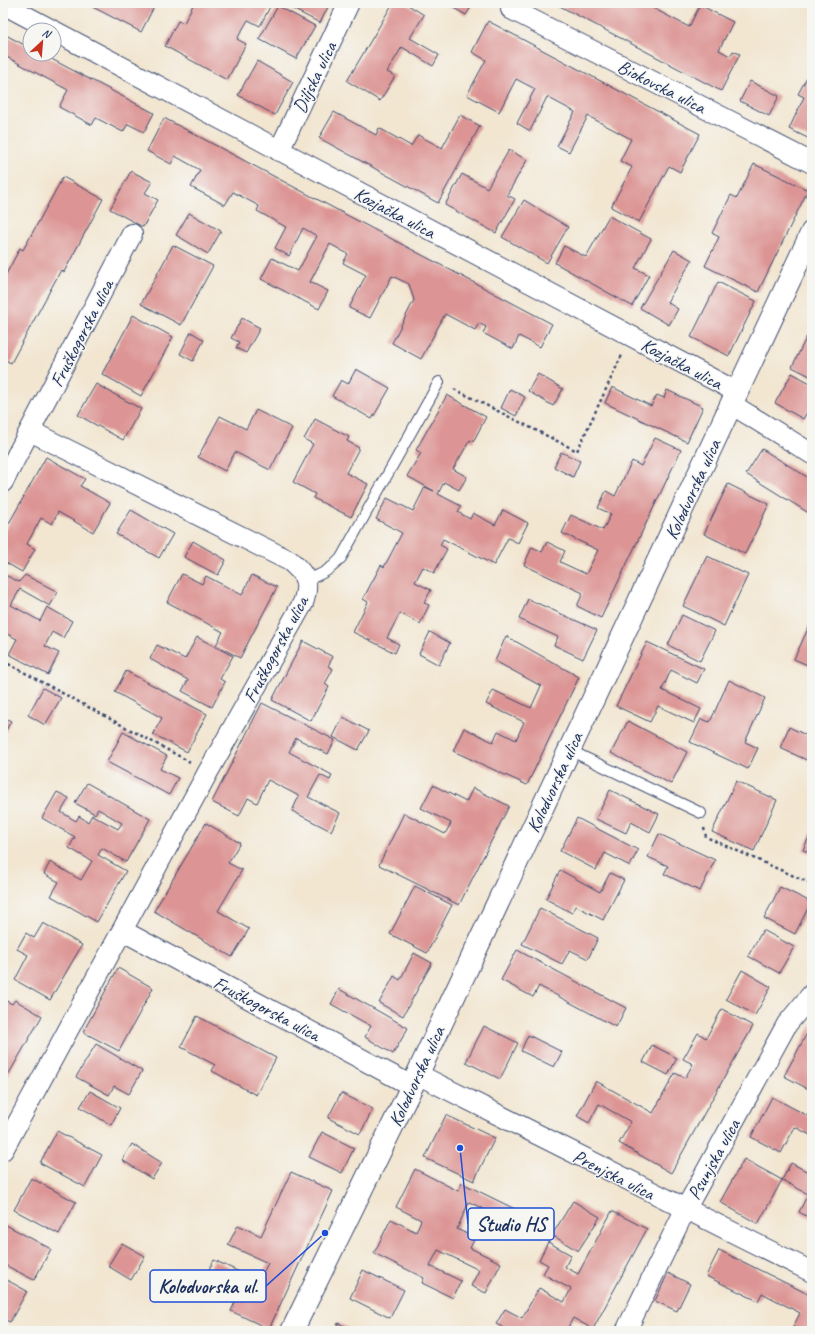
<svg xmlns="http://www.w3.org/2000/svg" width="815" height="1334" viewBox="0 0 815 1334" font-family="Caveat,sans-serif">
	<rect width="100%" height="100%" fill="#f6f6f2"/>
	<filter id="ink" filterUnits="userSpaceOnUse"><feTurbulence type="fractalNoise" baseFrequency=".025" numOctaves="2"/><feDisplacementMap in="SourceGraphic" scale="8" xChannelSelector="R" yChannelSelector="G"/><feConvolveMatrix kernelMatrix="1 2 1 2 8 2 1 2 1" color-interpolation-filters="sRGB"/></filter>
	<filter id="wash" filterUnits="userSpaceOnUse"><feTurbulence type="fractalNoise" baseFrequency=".012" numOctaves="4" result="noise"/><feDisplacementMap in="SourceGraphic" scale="16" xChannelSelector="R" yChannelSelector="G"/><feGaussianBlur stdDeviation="0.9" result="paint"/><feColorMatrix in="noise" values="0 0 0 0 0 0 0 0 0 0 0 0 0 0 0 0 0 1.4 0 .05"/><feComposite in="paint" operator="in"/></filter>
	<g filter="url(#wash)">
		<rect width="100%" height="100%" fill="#f2e6d1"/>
		<g id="blocks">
			<path fill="#dc9594" d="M85,3h65l5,2 -14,27z
				M194,3h78l-12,23 -12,-6 -11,19 9,5 -19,36 -62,-34 13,-25 6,2z
				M281,3h49l-10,20z
				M393,3h12l19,12 -14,23 29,17 -6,11 -31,-19 -15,25 8,4 -15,25 -33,-20z
				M445,3h27l1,1 -7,11z
				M554,3h96l-1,3 40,21 11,-22 33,17 -14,28 11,6 3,-5 7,3 -19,37z
				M278,6l37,20 -19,33 -37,-20z
				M488,21l212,113 -20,38 -11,-6 -30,56 -28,-15 21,-40 -12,-6 11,-22 -43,-23 -19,36 -12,-6 18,-34 -28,-15 -17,34 -13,-8 18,-34 -19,-10 -17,33 -32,-17 19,-35 -14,-8z
				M4,34l26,14v6h12l112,59 -10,19 -16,-8 -5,8 -27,-14 -4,7 -33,-18 9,-17 -65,-35z
				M257,61l36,21 -18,33 -37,-20z
				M807,77l5,3v60l-23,-11 15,-32 -6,-3z
				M750,81l29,15 -10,20 -29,-15z
				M334,112l42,23 3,-7 32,18 7,-11 24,13 18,-33 20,11 -42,77 -119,-65z
				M164,118l388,206 -12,23 -21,-11 -6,13 -30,-16 3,-6 -7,-4 -4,7 -30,-16 -24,45 -29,-16 22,-43 -5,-16 -17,-8 -22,42 -21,-10 17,-33 -23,-12 5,-9 -18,-10 -20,38 18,9 -9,18 -58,-30 11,-21 26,13 19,-35 -14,-8 -14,28 -14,-8 11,-21 -29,-16 2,-5 -26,-14 -8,13 -34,-18 9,-17 -25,-14 -4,8 -24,-13z
				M509,150l18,10 -20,35 8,4 -19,34 -51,-28 17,-31 25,14z
				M754,164l54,26 -50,102 -53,-26 14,-29 -7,-4 19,-38 6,3z
				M131,171l21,11 -7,11 13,7 -15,27 -33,-18z
				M63,177l40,22 -39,73 -3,-2 -50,93 -8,-4v-79l17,-32 3,2z
				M524,200l44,27 -21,36 -45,-26z
				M189,213l32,18 -13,23 -32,-19z
				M609,216l42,23 -16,29 14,7 -17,31 -77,-43 9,-17 22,11z
				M173,245l40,21 -32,59 -40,-21z
				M674,250l18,10 -25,42 11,7 -9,16 -29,-17z
				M718,282l38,19 -27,55 -38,-19z
				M133,315l40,22 -32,59 -39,-22z
				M242,318l18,10 -14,25 -10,-5 3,-6 -8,-4z
				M191,332l13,8 -11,21 -13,-7z
				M807,336l5,3v38l-20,-10z
				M356,369l34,19 -18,31 -40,-23 9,-16 7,4z
				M792,373l20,11v20l-9,15 -28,-16z
				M538,374l25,15 -10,17 -25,-15z
				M96,384l45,25 -18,31 -45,-25z
				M612,387l39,19 6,-11 7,3 3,-8 36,17 -16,35 -82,-39z
				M510,389l15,8 -9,19 -15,-8z
				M447,395l39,22 -13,25 -3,-2 -17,29 14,8 -8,13 -15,-8 -6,12 23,12 -3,6 12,7 3,-6 22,12 8,-15 25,13 -10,20 -10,-5 -14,27 -51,-26 -3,6 7,4 -13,24 -11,-6 -8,15 16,8 -7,13 5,2 -9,19 -20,-11 -13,25 12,6 -4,9 -42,-21 15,-30 -5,-3 18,-34 3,2 18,-34 -26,-14 11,-21 26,13 12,-24 9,4 -27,-15 14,-23 -5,-3z
				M256,410l36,18 -22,42 -35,-18 -10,19 -27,-14 22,-41 26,13z
				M315,419l34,18 -2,4 12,7 -13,25 22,11 -17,33 -38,-19 2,-4 -22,-12 20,-38 -9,-5z
				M655,438l26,12 -80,168 -24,-12 6,-13 -59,-28 8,-18 10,5 5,-10 18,9 -5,11 26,12 12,-24 -36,-17 9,-18 32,15 8,-16 -13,-6 8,-17 9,5 17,-35 9,5z
				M762,449l50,31v35l-66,-41z
				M561,452l19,9 -7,16 -19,-10z
				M46,457l39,22 -5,7 30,17 -17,29 -35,-20 -6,12 -11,-6 -14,26 8,5 -13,23 -19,-11v-27z
				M728,484l41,20 -24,50 -41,-20z
				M131,510l42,24 -14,24 -43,-24z
				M193,541l33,19 -8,15 -34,-18z
				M707,556l41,19 -24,51 -41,-20z
				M3,574l16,8 6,-7 33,17 -8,14 -30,-17 -9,16 29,16 7,-14 25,14 -9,17 -11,-6 -7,14 14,7 -11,22 -39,-21 8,-15 -14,-7z
				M182,574l20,10 4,-8 36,19 10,-20 25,12 -37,71 -24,-13 7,-13 -56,-30z
				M528,599l69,31 -14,29 -29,-14 4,-8 -39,-18z
				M682,615l33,16 -15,30 -32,-16z
				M812,620v47l-18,-8z
				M430,632l20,11 -11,22 -20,-11z
				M506,636l73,41 -52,108 -74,-34 11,-23 29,14 5,-11 18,9 8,-18 -38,-18 7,-14 38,18 10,-22 -46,-25z
				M197,637l36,19 -13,23 5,3 -13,25 -30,-16 6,-11 -38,-21 7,-14 28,14z
				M303,641l30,16 -5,9 5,3 -8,15 4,3 -18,34 -39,-21z
				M647,642l57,27 -7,14 -26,-13 -9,20 39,19 -7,14 -36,-17 -8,16 -34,-16z
				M126,671l81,43 -20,38 -34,-18 9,-16 -47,-26z
				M729,680l36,18 -20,44 13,6 -10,21 -58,-27 11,-23 9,3z
				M43,688l18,10 -16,27 -17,-10z
				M262,703l73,37 -7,14 -32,-16 -7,14 43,23 -2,5 -10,-5 -12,22 32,16 -9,18 -39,-20 7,-15 -31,-16 -11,23 -9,-5 -9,18 -27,-14z
				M3,717l8,4 -8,15z
				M343,717l26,14 -11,19 -25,-13z
				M628,721l59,31 -16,32 -60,-31z
				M789,727l23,11v17l-3,6 -29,-13z
				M123,732l44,24 -7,13 18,9 -9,17 -62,-33z
				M736,781l41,19 -23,51 -42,-19z
				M87,783l63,36 -24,43 -24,-14 -4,7 28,16 -29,51 -46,-26 8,-14 -15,-8 6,-12 31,18 11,-19 -23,-13 6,-11 -33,-19 15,-26 12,6 -8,14 15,9 3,-5 9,6 4,-7 26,14 4,-6 -24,-14 -3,5 -20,-11z
				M433,785l33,17 7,-14 36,18 -50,99 -80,-40 25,-52 41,21 6,-11 -30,-15z
				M610,790l49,24 -9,18 -19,-10 -5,11 -30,-14z
				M577,818l61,32 -8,16 -25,-13 -9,17 -36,-19z
				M206,823l34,20 -12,20 14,7 -24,41 31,18 -17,28 -78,-46z
				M812,831v23l-9,-4z
				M659,834l56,26 -15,31 -36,-17 4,-8 -20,-9z
				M560,870l40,22 10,-19 14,7 -21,40 -27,-14 -4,7 -26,-14z
				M415,886l37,19 -25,48 -37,-19z
				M780,887l31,15 -16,32 -31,-16z
				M540,908l58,30 -10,21 -18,-9 -8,14 -40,-20z
				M43,923l39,22 -32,55 -35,-20 13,-25 -11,-6 9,-16 8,5z
				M763,930l31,17 -15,26 -31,-17z
				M517,950l109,58 -10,19 -77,-41 -6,11 -32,-17z
				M414,953l18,10 -29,53 -24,-13 15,-27 6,4z
				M118,968l35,20 -34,63 -36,-19z
				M742,970l29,17 -16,28 -29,-16z
				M339,989l69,39 -15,26 -28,-17 6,-11 -40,-22z
				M3,999l9,5 3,-4 27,16 -39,68z
				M722,1009l31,17 -82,147 -52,-30 12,-21 -32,-18 -10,19 -12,-7 19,-35 57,32 22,-40 10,5 8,-14 -10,-5 15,-26 8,5z
				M197,1016l79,42 -20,37 -44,-24 3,-6 -34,-18z
				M812,1024v67l-28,-15z
				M484,1026l34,17 -18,36 -34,-17z
				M528,1035l34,17 -8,15 -33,-16z
				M96,1044l46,27 -13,23 -15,-8 -5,9 -33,-18z
				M652,1045l25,13 -9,17 -25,-13z
				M90,1091l30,17 -9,17 -31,-18z
				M341,1093l32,16 -13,25 -32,-16z
				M772,1097l40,21v18l-17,-9 -14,26 -30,-16z
				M446,1115l49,23 -21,43 -49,-23z
				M57,1131l45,24 -17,32 -45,-24z
				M322,1132l32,16 -12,25 -33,-16z
				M132,1144l30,19 -10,16 -30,-19z
				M744,1159l38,21 9,-17 21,11v45l-13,-7 9,-18 -26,-14 -24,44 -38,-22z
				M415,1169l43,22 4,-8 59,29 -6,12 -46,-22 -12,27 18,9 -5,10 31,15 -15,30 -15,-7 8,-16 -41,-20 -8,16 31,15 -8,17 -31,-15 2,-5 -50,-25 17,-34 25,13 5,-12 -25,-13z
				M291,1172l42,19 -64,138 -38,-18 11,-24 -34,-16 6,-11 45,21 9,-18 -40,-18 10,-20 23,11z
				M31,1178l45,24 -17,32 -45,-24z
				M573,1201l27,16 -22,34 -26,-16z
				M612,1211l35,18 -54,100 -20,-11 -7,13h-56l-14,-7 9,-15 17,9 17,-30 25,14 7,-13 -28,-15 5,-9 -9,-5 9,-18 23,13 -6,12 13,7z
				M6,1225l45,24 -17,31 -31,-16v-34z
				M122,1243l23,13 -14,24 -23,-14z
				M719,1250l93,46v35h-12l-7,-4 7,-14 -38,-20 -4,8 -52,-25z
				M363,1270l41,20 -14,28 -40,-20z
				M668,1273l22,11 -13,27 -22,-10z
				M3,1278l24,13 -17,31 -7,-3z
				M338,1323l16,8h-20z"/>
		</g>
	</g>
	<g filter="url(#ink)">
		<use href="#blocks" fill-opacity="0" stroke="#3b4a6f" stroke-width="1"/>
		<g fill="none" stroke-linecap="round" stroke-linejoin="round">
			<defs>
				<path id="service" d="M306,580c14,-5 25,-10 35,-22l98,-176
					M569,750l132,63"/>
				<path id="minor" d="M3,4l49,26
					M511,9l301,154
					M54,31l683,361
					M279,151l70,-148
					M731,404l81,50
					M3,482l129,-248
					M123,931l289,155
					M417,1074l395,198
					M3,1150l205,-378 95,-169c7,-21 3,-28 -13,-42l-260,-130
					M626,1331l59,-121 102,-186 25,-30"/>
				<path id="tertiary" d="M292,1331l120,-245 400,-854"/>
			</defs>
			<use href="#service" stroke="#3b4a6f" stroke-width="12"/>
			<use href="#minor" stroke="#3b4a6f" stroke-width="22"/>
			<use href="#tertiary" stroke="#3b4a6f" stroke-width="24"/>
			<path stroke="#3b4a6f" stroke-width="2.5" stroke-dasharray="3 3" stroke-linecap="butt" d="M454,389l123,62 45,-96
				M3,661l187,101
				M704,828l2,9 106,47"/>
			<use href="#service" stroke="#fff" stroke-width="10"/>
			<use href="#minor" stroke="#fff" stroke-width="20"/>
			<use href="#tertiary" stroke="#fff" stroke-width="22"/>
		</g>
	</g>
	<g text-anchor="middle" stroke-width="3" stroke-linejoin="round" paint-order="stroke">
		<g font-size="19" fill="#1b2f5e" stroke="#f6f6f2">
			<text transform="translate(314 77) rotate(-64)" y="7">Diljska ulica</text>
			<text transform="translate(662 86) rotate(27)" y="7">Biokovska ulica</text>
			<text transform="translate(395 212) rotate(28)" y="7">Kozjačka ulica</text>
			<text transform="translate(81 333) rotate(-63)" y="7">Fruškogorska ulica</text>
			<text transform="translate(682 363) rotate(28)" y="7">Kozjačka ulica</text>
			<text transform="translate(692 489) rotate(-65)" y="7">Kolodvorska ulica</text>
			<text transform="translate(275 649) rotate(-62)" y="7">Fruškogorska ulica</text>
			<text transform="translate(554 782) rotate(-65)" y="7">Kolodvorska ulica</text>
			<text transform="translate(267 1008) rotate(28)" y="7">Fruškogorska ulica</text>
			<text transform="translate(416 1076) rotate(-65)" y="7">Kolodvorska ulica</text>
			<text transform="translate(713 1159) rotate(-61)" y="7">Psunjska ulica</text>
			<text transform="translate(614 1174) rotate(27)" y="7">Prenjska ulica</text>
		</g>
	</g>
	<path fill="none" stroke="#1d4ed8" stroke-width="1.5" d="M460 1148L468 1224M325 1233L266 1286"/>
	<g fill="#1d4ed8" stroke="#f6f6f2" stroke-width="1.5">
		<circle cx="460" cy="1148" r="4"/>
		<circle cx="325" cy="1233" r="4"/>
	</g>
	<g fill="#f6f6f2" stroke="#1d4ed8" stroke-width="1.5">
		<rect x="468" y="1208" width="86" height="32" rx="4"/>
		<rect x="150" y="1270" width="116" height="32" rx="4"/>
	</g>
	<g font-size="20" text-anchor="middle" font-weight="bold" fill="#1b2f5e">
		<text x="511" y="1231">Studio HS</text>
		<text x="208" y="1293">Kolodvorska ul.</text>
	</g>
	<rect width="815" height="1334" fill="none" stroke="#f6f6f2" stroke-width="16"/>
	<g transform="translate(42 42) rotate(26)"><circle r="19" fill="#f6f6f2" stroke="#9ea6b7"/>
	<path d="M0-3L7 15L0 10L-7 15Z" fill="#c8321e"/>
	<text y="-6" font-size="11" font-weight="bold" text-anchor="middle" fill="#1b2f5e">N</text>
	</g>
</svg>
